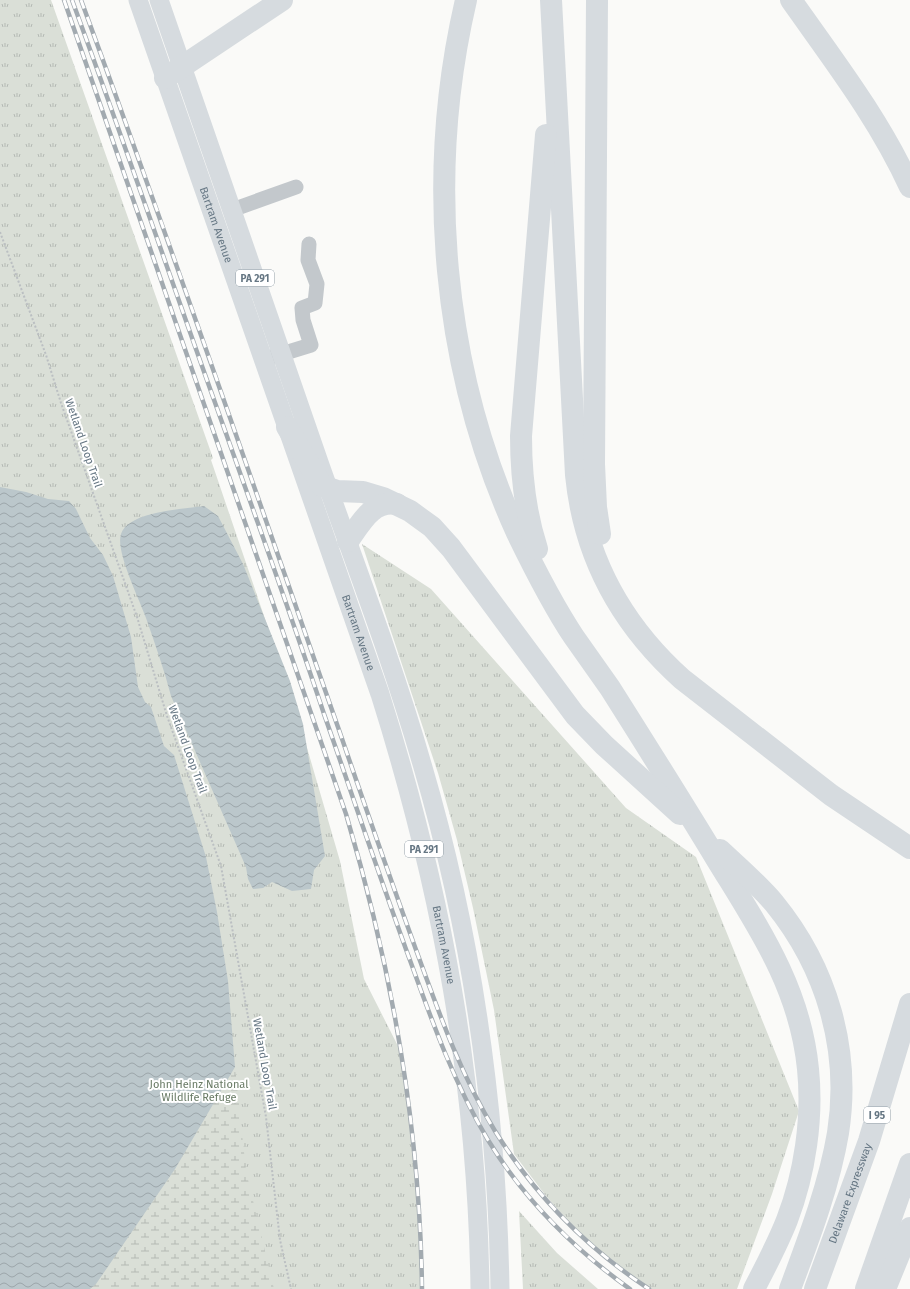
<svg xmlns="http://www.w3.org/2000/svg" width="910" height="1289" viewBox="0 0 910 1289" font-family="'Fira Sans',sans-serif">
	<defs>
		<pattern id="grass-tufts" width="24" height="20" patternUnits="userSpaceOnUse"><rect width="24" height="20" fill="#dadfd7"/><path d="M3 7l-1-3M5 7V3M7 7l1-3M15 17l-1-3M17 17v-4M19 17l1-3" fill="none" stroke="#b4b9b4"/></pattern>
		<pattern id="wetland-marsh" width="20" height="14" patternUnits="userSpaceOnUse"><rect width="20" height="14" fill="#dadfd7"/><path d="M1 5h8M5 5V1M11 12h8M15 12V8" fill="none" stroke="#b4b9b4"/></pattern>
		<pattern id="water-waves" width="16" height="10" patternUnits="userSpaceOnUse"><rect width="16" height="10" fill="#bbc7cb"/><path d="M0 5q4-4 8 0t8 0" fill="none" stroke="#9ca6aa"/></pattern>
	</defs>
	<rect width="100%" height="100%" fill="#fafaf8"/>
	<path fill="url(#grass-tufts)" d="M0,0h51l162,458 -2,2 85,250 44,151 24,118 38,75 12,89 7,100v46h-421z
		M362,544l69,45 195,219 70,49 103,254 -27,83 -35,95h-87l-42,-31 -39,-36 -23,-26 -32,-42 -20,-144 -21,-102 -16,-68 -19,-67z
		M519,1211l38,42 41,36h-75z"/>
	<path fill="url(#wetland-marsh)" d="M235,1067l11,104 28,118h-184l6,-5 79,-115z"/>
	<path fill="url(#water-waves)" d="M0,487l26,5 22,7 21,2 7,8 14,29 13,17 10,21 18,61 7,50 7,15 6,5 13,39 10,9 32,102 11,55 11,69 7,86 -60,102 -79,115 -6,5h-90z
		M204,506l14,10 25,48 47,117 13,43 22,132 -11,14 -3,19 -19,2 -20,-9 -9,6 -10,1 -5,-10 -2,-12 -75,-171c-7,-27 -16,-52 -25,-78 -6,-18 -31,-67 -25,-84 8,-23 63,-25 83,-28z"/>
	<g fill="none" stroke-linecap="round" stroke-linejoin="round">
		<path stroke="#bbbfc2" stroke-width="2" stroke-dasharray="2 2" stroke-linecap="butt" d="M0,232l46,123 15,48 76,214 30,99 54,150 45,251 14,123 11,49"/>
		<path stroke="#c3c8cc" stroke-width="15" d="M232,210l64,-23
			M272,357l39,-12 -8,-25 -1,-12 13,-5 2,-19 -9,-24 1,-16"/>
		<g stroke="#d6dbdf" stroke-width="19">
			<path id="s1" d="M138,0l242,694c62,197 97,388 100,595"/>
			<path d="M159,0c53,155 107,310 161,465 35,99 73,198 102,299 51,173 75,346 78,525"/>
		</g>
		<g stroke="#d6dbdf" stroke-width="22">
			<path d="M466,0c-41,176 -24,368 51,533 17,35 35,71 57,104 12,17 24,34 36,51 36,57 72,114 107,172 41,67 83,127 91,209 5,49 -3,104 -21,151 -9,23 -21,46 -33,69"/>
			<path d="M551,0l25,475c8,82 46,150 106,204l149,116 79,53"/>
			<path d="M597,0l-3,464 2,43 4,27"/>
			<path d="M791,0c43,61 88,119 119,187"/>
			<path d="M165,78l117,-78"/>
			<path d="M287,427l35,59 15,5 26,1 20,6 27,13 22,16 19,21 124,167 29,30 76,69"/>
			<path d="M348,541c13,-18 24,-41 49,-37"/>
			<path d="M537,549c-12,-37 -16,-73 -16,-113l25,-301"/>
			<path d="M720,850c19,18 38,34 54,53 53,65 77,147 64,230 -9,53 -29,105 -48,156"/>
			<path id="s2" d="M815,1289l54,-148 41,-137"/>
			<path d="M866,1289l44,-125"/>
			<path d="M885,1289l25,-61"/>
		</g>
		<defs>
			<path id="rail" d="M64,0l282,814c46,155 74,313 76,475
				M72,0c50,136 97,274 146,411 36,101 72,201 106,303 29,83 57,167 87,249 22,61 44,122 77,177 36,59 86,109 142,149
				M81,0c89,242 173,487 258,730 25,73 50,145 76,217 23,63 45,127 80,184 39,63 92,117 154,158"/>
		</defs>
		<use href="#rail" stroke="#a2aab0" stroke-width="4.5"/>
		<use href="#rail" stroke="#fff" stroke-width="3" stroke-dasharray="9" stroke-linecap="butt"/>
	</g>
	<g text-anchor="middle" stroke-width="4" stroke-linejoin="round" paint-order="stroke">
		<g fill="#fff" stroke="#939fa8" stroke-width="1">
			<rect x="236" y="270" width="38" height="16" rx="3"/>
			<rect x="405" y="841" width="38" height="16" rx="3"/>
			<rect x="864" y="1107" width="26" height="16" rx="3"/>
		</g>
		<g font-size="10" font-weight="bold" fill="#657683">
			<text x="255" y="282">PA 291</text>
			<text x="424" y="853">PA 291</text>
			<text x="877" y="1119">I 95</text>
		</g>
		<g font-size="11" fill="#657683" stroke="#fff">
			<text dy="4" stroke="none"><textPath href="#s1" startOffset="238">Bartram Avenue</textPath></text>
			<text transform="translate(84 443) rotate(71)" y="4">Wetland Loop Trail</text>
			<text dy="4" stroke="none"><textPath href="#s1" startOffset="670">Bartram Avenue</textPath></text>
			<text transform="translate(188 749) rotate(70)" y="4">Wetland Loop Trail</text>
			<text dy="4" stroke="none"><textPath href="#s1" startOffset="994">Bartram Avenue</textPath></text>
			<text transform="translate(265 1064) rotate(80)" y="4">Wetland Loop Trail</text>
			<text dy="4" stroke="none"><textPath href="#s2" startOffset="102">Delaware Expressway</textPath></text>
		</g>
		<g font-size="11" fill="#687a64" stroke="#fff">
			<text x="199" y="1088">John Heinz National<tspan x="199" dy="13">Wildlife Refuge</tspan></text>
		</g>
	</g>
</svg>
